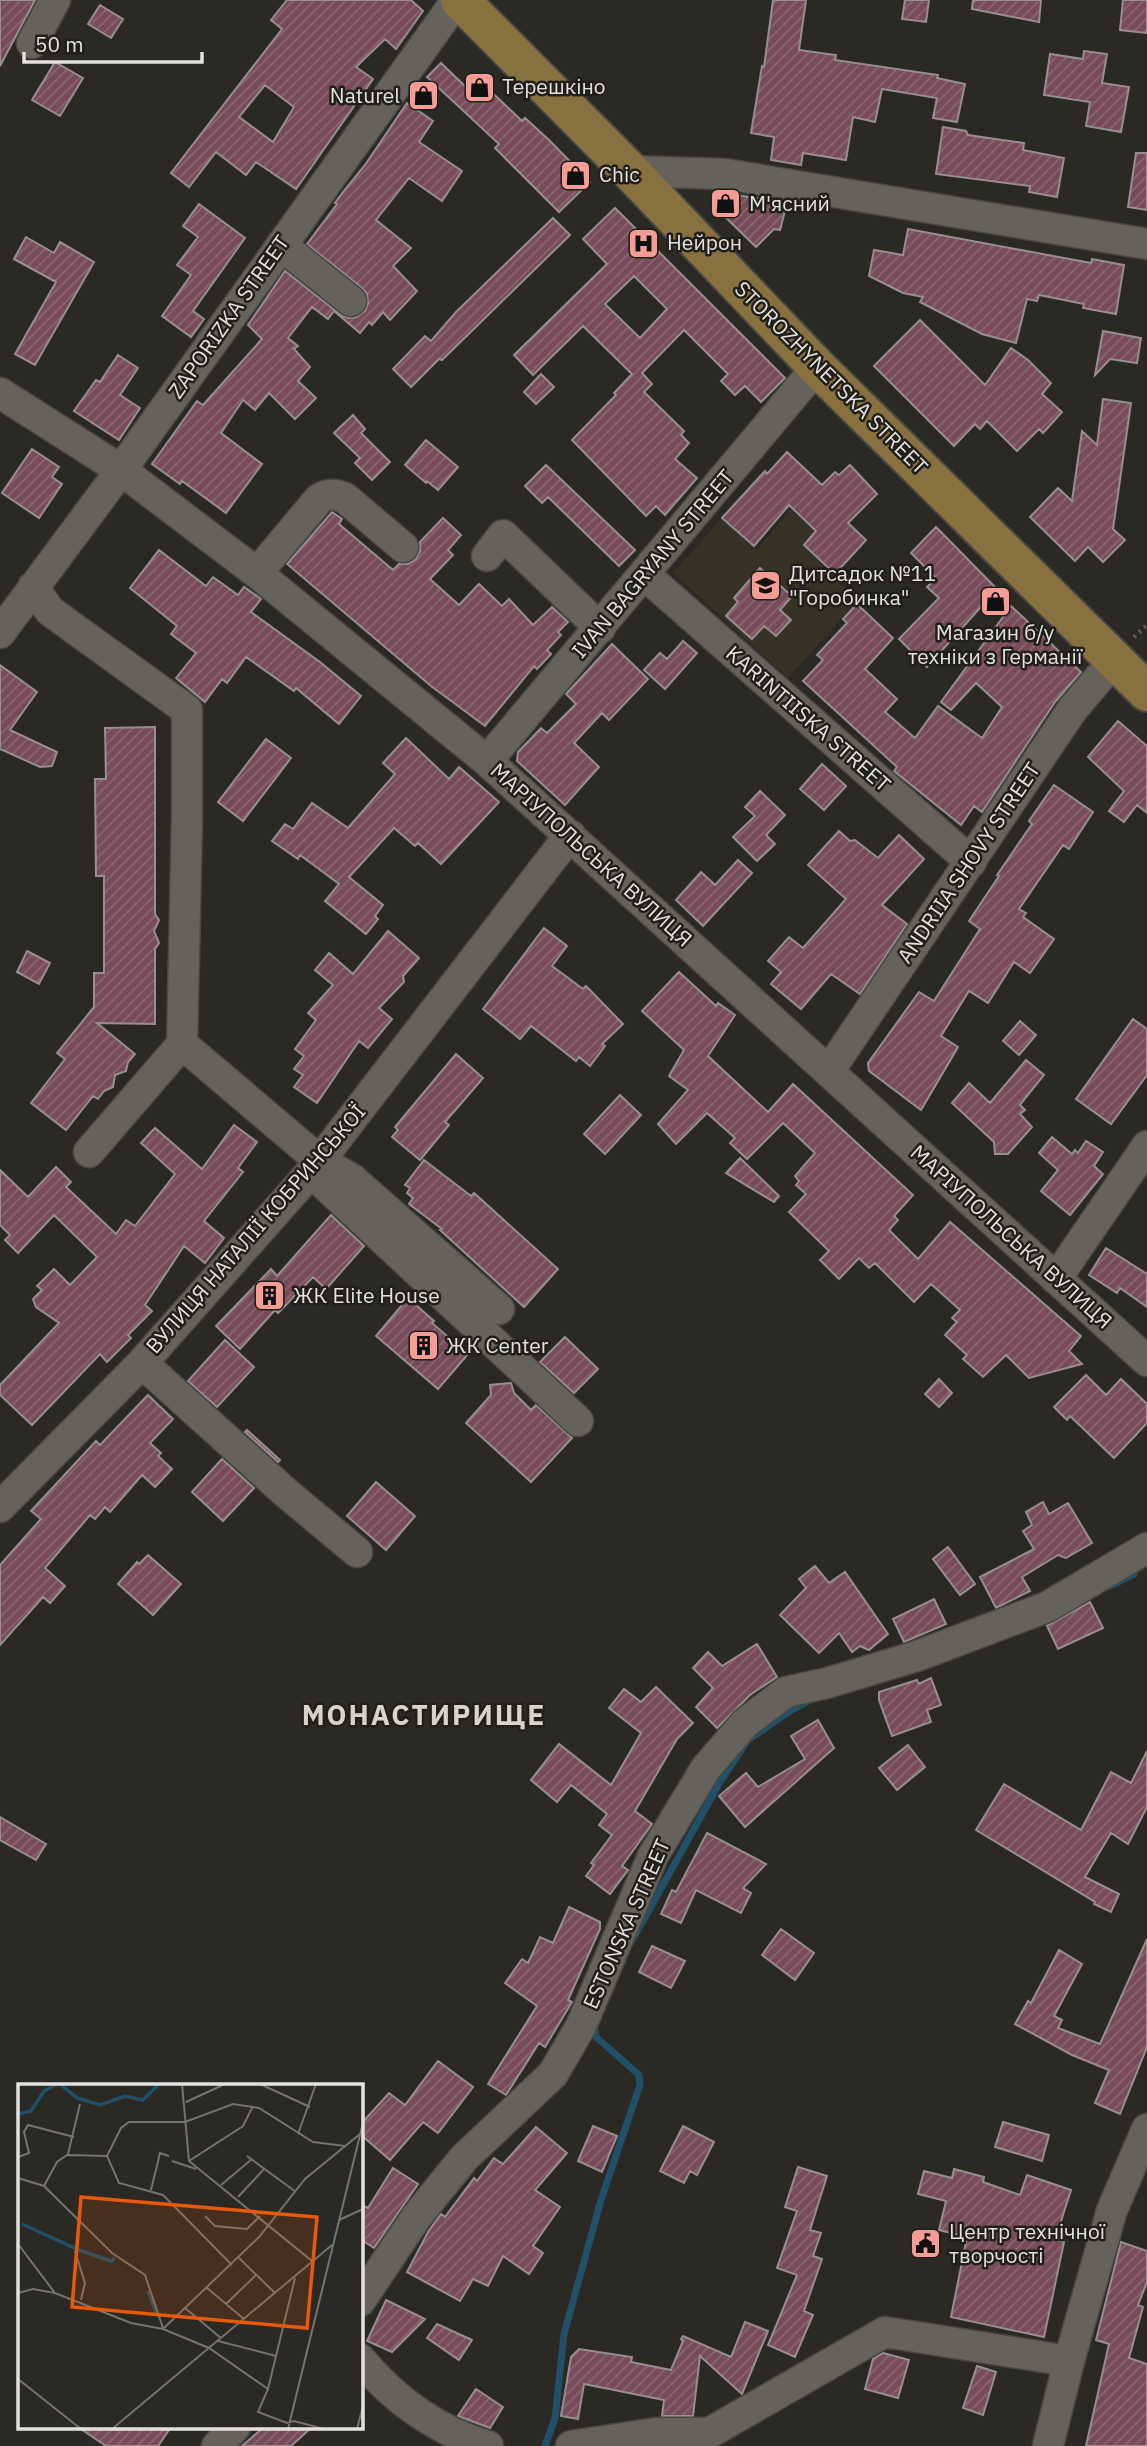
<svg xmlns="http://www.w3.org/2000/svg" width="1147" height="2446" viewBox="0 0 1147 2446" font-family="'IBM Plex Sans',sans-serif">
	<defs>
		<pattern id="building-hatch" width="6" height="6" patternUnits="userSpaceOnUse" patternTransform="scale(1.75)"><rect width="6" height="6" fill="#784b5a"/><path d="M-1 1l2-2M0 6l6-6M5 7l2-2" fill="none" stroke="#8b6571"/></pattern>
	</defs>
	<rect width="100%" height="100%" fill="#2b2923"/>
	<path fill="#363226" d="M791,509l40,40 -11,14 39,37 -71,78 -115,-105 48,-54 36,31z"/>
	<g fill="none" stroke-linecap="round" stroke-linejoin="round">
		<path stroke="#215168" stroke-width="7" d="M1110,1586l24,-12
			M633,1939l87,-157 28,-42 42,-29 22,-12
			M545,2446l10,-28 9,-84 37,-134 39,-115 -1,-10 -43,-38 -2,-14"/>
	</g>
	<path fill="url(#building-hatch)" stroke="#978e91" stroke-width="2" fill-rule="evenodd" d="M0,0h35l-35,66z
		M287,0h124l12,11 -27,38 -11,-10 -29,28 17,12 -77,110 -40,-27 -10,13 -30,-23 -27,35 -18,-14 111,-144 -11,-9zM265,85l29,22 -21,35 -34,-25z
		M773,0h33l-7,50 37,5 -1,5 103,15 -1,3 28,6 -8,38 -24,-4 4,-20 -55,-9 -7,33 -22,-5 -7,43 -43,-7 -2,12 -30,-5 3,-23 -23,-4 11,-67 2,1z
		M905,0h24l-3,22 -24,-3z
		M973,0h68l-2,22 -67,-13z
		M1123,0h24v33l-27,-3z
		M100,5l23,14 -12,19 -23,-14z
		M1084,51l23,3 -5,29 27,4 -8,45 -35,-6 4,-24 -46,-7 6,-41 33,5z
		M55,62l28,16 -23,38 -28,-16z
		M441,63l28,27 10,-10 43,41 3,-3 25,23 40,41 -31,30 -64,-64 4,-4 -72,-67z
		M407,103l26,18 -14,21 43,29 -20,30 -33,-23 -33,42 35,28 -18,18 24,25 -27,29 -7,-8 -11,13 -3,-3 -9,11 -26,-22 -6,8 -16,-12 -24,31 10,8 -4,3 16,18 -12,14 18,17 -21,21 -26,-26 -14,17 -12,-10 -22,33 41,31 -36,49 -44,-32 -2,3 -28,-20 45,-63 6,4 59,-66 -14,-14 37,-54 56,44 7,3 9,-1 8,-6 3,-8 -1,-9 -5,-6 -55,-44 30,-40 -2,-1 8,-11 22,-27z
		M943,127l23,4 2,4 56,8 -1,7 41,8 -7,39 -28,-5 1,-6 -94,-12z
		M1136,153h11v57l-19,-3z
		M722,193l55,8v8l8,2 -5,19 -6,-1 -18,18 -40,-39z
		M199,204l46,34 -52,73 11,8 -13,18 -29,-21 29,-41 -14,-10 21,-28 -15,-11z
		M615,208l170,170 -24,24 -16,-16 -10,9 -14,-14 7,-7 -44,-44 -42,43 10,11 -8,8 40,39 -3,4 8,8 -14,16 22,19 -32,37 -9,-9 -10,10 -74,-76 44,-45 -2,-2 18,-19 -49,-48 -50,49 -19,-20 93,-91 -24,-25zM634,276l33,33 -27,29 -35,-34z
		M553,218l17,17 -128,125 -3,-1 -28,28 -18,-18 32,-33 6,5 25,-29z
		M908,229l183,34 1,-4 32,6 -8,49 -33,-6 1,-4 -45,-9 -2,6 -10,-2 -11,44 -34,-9 -62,-32 3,-5 -20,-4 -34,-17 5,-26 29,5z
		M26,237l28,16 6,-11 34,20 -59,103 -20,-11 41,-72 -42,-23z
		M920,320l65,65 26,-37 17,12 23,23 -9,11 20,18 -19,21 -4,-4 -22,22 -30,-30 -7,8 -5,-5 -21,22 -80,-80z
		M1103,331l38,7 -4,25 -27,-4 -15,16z
		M118,355l20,13 -18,27 20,13 -21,32 -45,-29 22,-31 4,2z
		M541,374l13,13 -18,17 -12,-12z
		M1103,399l28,4 -18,126 12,11 -22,22 -15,-15 -13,14 -45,-44 28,-29 14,13 10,-70 15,14z
		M353,415l12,14 -4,4 29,29 -18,18 -17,-17 5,-5 -26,-25z
		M426,440l32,27 -20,23 -11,-9 -1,2 -21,-18z
		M32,449l27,18 -7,10 10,7 -23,34 -37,-25z
		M787,452l35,33 13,-13 4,3 11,-10 27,29 -29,29 18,17 -31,34 -31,-29 12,-14 -27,-26 -35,41 -32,-28 43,-47 2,3z
		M546,465l89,85 -16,16 -71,-69 -6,6 -17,-17z
		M332,512l10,7 -3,5 54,46 6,-6h9l8,-5 4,-8v-9l23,-24 18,17 -13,15 5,5 -23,24 29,26 20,-21 23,22 7,-7 24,26 19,-18 16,15 -10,10 3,3 -14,15 4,4 -14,15 -3,-3 -49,60 -54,-40 -144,-122z
		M936,527l61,62 -70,78 -28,-28 40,-41 -12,-11 9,-9 -25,-25z
		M159,550l47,36 7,-9 25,18 6,-8 17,12 -10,13 69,50 41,34 -22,28 -43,-36 -2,3 -48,-34 -19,26 -5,-4 -17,23 -29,-24 20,-25 -25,-19 6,-8 -47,-38z
		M760,568l32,28 -12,14 11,10 -15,16 -12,-10 -12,13 -26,-23 12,-14 -4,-4z
		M857,604l36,34 -28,31 32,30 -12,13 30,26 23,-32 44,32 20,-31 -26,-24 -25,27 -10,-8 70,-96 70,66 -26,30 -73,110 -8,-6 -13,19 -67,-54 3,-4 -94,-86 20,-21 -6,-5 30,-32 -4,-4z
		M683,641l14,12 -32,36 -21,-19 16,-17 7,6z
		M612,644l36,35 -39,41 -7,-7 -28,30 25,24 -34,38 -48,-44 1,-9 23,-24 6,5 29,-29 -10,-10z
		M0,665l37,27 -27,38 47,22 -5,14 -12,1 -40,-18z
		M1118,721l29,25v67l-10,-8 -13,17 -15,-11 15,-20 -36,-34z
		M155,727v187l4,6 -5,11 5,12 -4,6v75l-58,-1 38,31 -7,8 -2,9 -11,4 -2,12 -9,4 -6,8 -5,-3 -27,34 -35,-27 34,-44 -8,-6 37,-46v-34h10v-97h-8l-1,-97h11l-1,-51z
		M406,738l43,41 10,-12 40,35 -58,62 -23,-21 -3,3 -21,-18 -45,49 34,28 -8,11 3,3 -12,15 -41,-33 14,-17 -39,-29 -2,4 -26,-18 13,-17 8,5 19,-26 36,25 47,-54 -12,-11z
		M266,739l25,19 -48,63 -25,-19z
		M822,764l24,22 -22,24 -24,-21z
		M1054,785l39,27 -24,37 -6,-4 -44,64 7,4 -3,4 31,22 -24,34 -16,-11 -26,41 -19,-12 -28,45 17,11 -37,63 -52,-39 -1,-8 51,-71 15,9 46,-72 -11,-8 30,-45 -2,-1 35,-51 -3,-3z
		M760,791l25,24 -19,20 9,9 -18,17 -24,-24 22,-21 -10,-9z
		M839,831l11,10 5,-1 23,18 21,-23 25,24 -42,46 25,19 -47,70 -29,-20 -30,35 -30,-25 10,-12 -13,-11 21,-24 14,11 43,-49 -38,-34z
		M738,860l14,13 -49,53 -27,-26 25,-28 14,13z
		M544,928l23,18 -15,20 31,23 3,-3 37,38 -21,20 3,2 -15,20 -11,-9 -3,4 -45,-35 -11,13 -37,-30z
		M388,931l31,27 -16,18 1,6 -25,26 13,11 -24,29 -9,-7 -42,62 -23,-16 9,-12 -9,-6 10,-13 -9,-7 21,-29 -8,-7 25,-28 -18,-15 14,-17 24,21z
		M27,951l23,12 -11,21 -22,-12z
		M679,972l37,34 2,-3 17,12 -27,41 60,56 25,-28 120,111 -19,21 4,4 -9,10 29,29 32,-37 131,114 -12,15 13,13 -53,14 -23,-23 -23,22 -20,-18 4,-4 -22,-20 12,-13 -5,-4 8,-8 -29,-26 -17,18 -39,-39 -6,5 -10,-10 -20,21 -19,-19 9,-9 -40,-39 17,-18 -10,-9 3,-4 -4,-5 20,-23 -32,-30 -36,36 -17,-16 5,-5 -28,-25 -31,31 -18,-20 30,-34 -19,-14 15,-26 -42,-39z
		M1133,1019l14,10v46l-36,49 -35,-25z
		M1020,1021l16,14 -17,20 -16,-14z
		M456,1054l27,24 -38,44 4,3 -29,35 -28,-23 6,-7 -3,-3z
		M1026,1060l18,15 -24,30 5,5 -5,4 12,13 -24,27h-13l-1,-12 -42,-39 17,-20 21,20z
		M620,1095l21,20 -36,39 -21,-20z
		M234,1125l23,17 -19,26 5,4 -39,49 20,17 -19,25 -21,-17 -39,59 7,6 -24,24 3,3 -24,24 -7,-8 -68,71 -32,-30v-10l59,-62 -23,-16 -3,-8 9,-9 -5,-4 17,-17 16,16 27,-28 -43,-42 -36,38 -13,-13 5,-5 -10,-10v-55l28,27 28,-30 15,15 -5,5 50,47 10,-14 9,6 40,-52 -34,-31 14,-15 47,41z
		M1052,1137l20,17 3,-4 3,3 8,-12 17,11 -9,14 9,8 -33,41 -29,-24 17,-21 -19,-17z
		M740,1158l39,38 -5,6 -48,-29z
		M424,1160l47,36 3,-3 84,76 -34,38 -84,-77 2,-1 -33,-25 4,-6 -6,-5 3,-5 -5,-3z
		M331,1215l33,31 -38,43 -13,-12 -35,36 -3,-3 -35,39 -24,-23 55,-57 6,7z
		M1106,1248l41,26v33l-27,-19 -3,5 -28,-18z
		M408,1298l26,23 -2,2 36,31 -30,35 -62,-53z
		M565,1337l33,32 -24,24 -34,-31z
		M225,1340l29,27 -37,40 -29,-26z
		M1086,1375l20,20 15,-16 26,25v19l-33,35 -44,-42 -3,4 -13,-13z
		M939,1379l13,14 -13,14 -14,-13z
		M511,1383l3,10 17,17 5,-5 36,33 -41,44 -65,-59 25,-28 -1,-10z
		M148,1395l25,24 -23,24 11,10 -3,3 14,13 -17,18 -13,-12 -32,37 -5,-5 -10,12 -5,-4 -45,53 20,18 -15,17 -7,-6 -43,48v-80l41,-46 -10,-8 65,-70 4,4z
		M247,1430l33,30 -2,2 -33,-30z
		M222,1459l32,29 -31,33 -31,-29z
		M376,1482l39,34 -29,34 -39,-34z
		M1043,1502l6,12 19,-11 24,40 -26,15 -8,-3 -36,22 8,14 -34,17 -16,-31 54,-28 -11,-18 9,-6 -6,-13z
		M948,1547l27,37 -15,11 -27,-36z
		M148,1555l33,29 -28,31 -35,-31 19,-22 2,2z
		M815,1566l14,17 16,-11 43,62 -19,16 -9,-4 -8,6 -13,-19 -20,20 -39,-38 26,-27 -7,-9z
		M934,1599l12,25 -42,18 -11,-23z
		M1090,1602l13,26 -45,21 -11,-23z
		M757,1644l20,33 -27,18 -33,33 -21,-21 17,-19 -20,-20 15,-16 14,14z
		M931,1678l10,27 -14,5 4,12 -39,14 -13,-36v-8l38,-12 2,4z
		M656,1687l37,36 -16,16 -42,72 17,13 -30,42 6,4 -18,24 -24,-18 8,-11 -3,-2 21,-28 -13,-10 8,-11 -36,-29 -14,17 -26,-22 28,-36 52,41 30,-52 -32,-25 15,-19 17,13z
		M818,1720l16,28 -89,79 -26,-31 27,-23 12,14 47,-28 -14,-23z
		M908,1745l17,22 -28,23 -18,-22z
		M1147,1751v56l-19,37 -17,-11 -26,44 34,17 -8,18 -17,-8 1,-2 -119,-72 28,-46 77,46 30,-58 20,11z
		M0,1817l46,27 -10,16 -36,-20z
		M707,1833l59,31 -23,24 8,5 -10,20 -45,-23 -15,33 -20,-9 11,-24 4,2z
		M569,1907l31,15v7l-32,71 4,2 -27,45 -6,-4 -33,52 -18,-11 49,-78 -32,-23 17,-24 6,4 12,-26 13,6z
		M781,1929l33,24 -19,27 -33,-25z
		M1147,1939v108l-27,67 -25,-11 14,-33 -37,-15 -57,-31 13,-23 3,2 28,-53 23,14 -28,52 8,4 -4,8 42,16z
		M652,1946l33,15 -14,27 -32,-16z
		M438,2061l35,26 -35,46 -15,-11 -33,38 -30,-26v-9l29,-32 16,12z
		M1003,2122l46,13 -7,26 -47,-14z
		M593,2126l24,10 -15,36 -24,-11z
		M683,2126l31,16 -17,33 -7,-4 -6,12 -24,-12z
		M536,2127l31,26 -32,37 25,17 -27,39 10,7 -14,21 -26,-18 -15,30 -15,-7 -13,22 -53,-29 21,-40 13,-18 4,3 29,-39 3,3 17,-23 9,6z
		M798,2167l29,9 -17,54 11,3 -8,23 9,3 -18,52 9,4 -18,42 -27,-12 29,-70 -20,-7 20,-57 -12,-4z
		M393,2168l25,16 -44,64 -14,-9v-35l8,4z
		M954,2169l30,8 -1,5 37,13 7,-20 44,15 -16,50 9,2 -20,95 -93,-20 16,-80 -28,-7 7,-29 -28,-7 6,-23 28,7z
		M1121,2242l26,9v31l-9,23 5,2 -14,51 18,6v82h-61l23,-102 -13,-4z
		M386,2300l39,19 -33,33 -25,-11z
		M745,2322l23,9 -26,63 -42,-38 -7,60h-31l2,-16 -80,-16 -6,35 -17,-3 10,-59 8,-8 53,8 -1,5 40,8 12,-29 -2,-2 2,-3 48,21z
		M437,2324l35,16 -13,20 -32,-22z
		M883,2353l26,7 -11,38 -33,-9 8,-30z
		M977,2366l19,6 -13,43 -20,-7z
		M476,2389l27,18 -13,21 -32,-12z
		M78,2427h93l-13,19h-52z
		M264,2427h48l-21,19h-49z"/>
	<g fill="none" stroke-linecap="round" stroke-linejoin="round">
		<defs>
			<path id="minor" d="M32,43l23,-43
				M630,171l95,3 422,70
				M281,245l70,56
				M0,393l121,77 136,103 230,188 660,600
				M487,556l16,-21 97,93
				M257,573l62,-74c10,-6 16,-5 26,-1l58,49
				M645,575l326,287
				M33,587l17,24 137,99v108l-5,226 -93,108
				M0,633l121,-163 336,-470
				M487,761l330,-394
				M182,1044l138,117 32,18 147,130
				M829,1071l243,-361 43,-51
				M311,1172l267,249
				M1056,1279l91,-133
				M142,1363l143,129 72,60
				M0,1507l142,-144 169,-191 259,-337
				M360,2301l57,-85 47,-58 89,-84 28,-48 72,-170 53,-88 39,-45 41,-31 41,-9 90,-27 130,-49 100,-59
				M360,2359c34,41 78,72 128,87
				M217,2446l18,-19
				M571,2446l85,-13h53l176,-101 184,29
				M1048,2446l21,-85 43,-151 35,-81"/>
			<path id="major" d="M460,0l170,171 187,196 330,325"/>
		</defs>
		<use href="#minor" stroke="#494743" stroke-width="33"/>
		<use href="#major" stroke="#494743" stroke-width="42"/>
		<path stroke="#66645f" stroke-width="4.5" stroke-dasharray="2 5" stroke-linecap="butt" d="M1134,637l13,-12"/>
		<use href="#minor" stroke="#64625b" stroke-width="30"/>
		<use href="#major" stroke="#87723f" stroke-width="38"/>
	</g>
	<defs>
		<symbol id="shop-square" viewBox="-11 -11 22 22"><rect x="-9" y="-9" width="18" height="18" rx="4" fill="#f59c95" stroke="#211f19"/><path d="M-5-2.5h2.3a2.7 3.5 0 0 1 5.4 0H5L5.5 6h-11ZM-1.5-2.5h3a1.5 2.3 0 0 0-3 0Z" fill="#111"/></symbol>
		<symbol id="hospital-square" viewBox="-11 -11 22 22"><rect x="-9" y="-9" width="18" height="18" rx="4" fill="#f59c95" stroke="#211f19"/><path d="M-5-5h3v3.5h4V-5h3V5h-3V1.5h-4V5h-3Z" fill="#111"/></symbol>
		<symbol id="school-square" viewBox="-11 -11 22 22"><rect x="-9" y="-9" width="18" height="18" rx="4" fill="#f59c95" stroke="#211f19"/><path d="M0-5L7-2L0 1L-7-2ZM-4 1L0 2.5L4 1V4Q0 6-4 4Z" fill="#111"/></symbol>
		<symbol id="building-square" viewBox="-11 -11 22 22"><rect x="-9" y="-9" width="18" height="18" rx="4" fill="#f59c95" stroke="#211f19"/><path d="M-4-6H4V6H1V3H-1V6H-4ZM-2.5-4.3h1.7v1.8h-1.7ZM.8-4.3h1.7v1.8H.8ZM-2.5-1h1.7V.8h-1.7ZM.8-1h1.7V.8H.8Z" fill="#111"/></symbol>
		<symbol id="civic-square" viewBox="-11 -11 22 22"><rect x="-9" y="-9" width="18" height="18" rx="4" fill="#f59c95" stroke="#211f19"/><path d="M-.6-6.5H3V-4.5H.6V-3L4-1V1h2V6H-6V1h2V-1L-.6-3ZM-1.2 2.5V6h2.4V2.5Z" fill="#111"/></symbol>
	</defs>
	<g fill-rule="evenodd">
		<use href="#shop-square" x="462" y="70" width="35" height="35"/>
		<use href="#shop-square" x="406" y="78" width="35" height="35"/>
		<use href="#shop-square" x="558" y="158" width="35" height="35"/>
		<use href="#shop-square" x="708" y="186" width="35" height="35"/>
		<use href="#hospital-square" x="626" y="226" width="35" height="35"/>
		<use href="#school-square" x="748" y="568" width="35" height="35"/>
		<use href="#shop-square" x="978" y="584" width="35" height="35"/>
		<use href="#building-square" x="252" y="1278" width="35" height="35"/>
		<use href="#building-square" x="406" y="1328" width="35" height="35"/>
		<use href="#civic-square" x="908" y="2226" width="35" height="35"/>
	</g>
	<g text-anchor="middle" stroke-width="5" stroke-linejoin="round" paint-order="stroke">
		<g font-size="21" fill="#e4e2de" stroke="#211f19" text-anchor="start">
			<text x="502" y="94">Терешкіно</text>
			<text x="400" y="103" text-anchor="end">Naturel</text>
			<text x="599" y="182">Chic</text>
			<text x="749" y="211">М'ясний</text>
			<text x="667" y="250">Нейрон</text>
			<text x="789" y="581">Дитсадок №11<tspan x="789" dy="24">"Горобинка"</tspan></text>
			<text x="995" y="640" text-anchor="middle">Магазин б/у<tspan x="995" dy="24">техніки з Германії</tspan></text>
			<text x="293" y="1303">ЖК Elite House</text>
			<text x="446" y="1353">ЖК Center</text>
			<text x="949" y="2239">Центр технічної<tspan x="949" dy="24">творчості</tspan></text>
		</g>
		<g font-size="21" fill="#e4e2de" stroke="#211f19">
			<text transform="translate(229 317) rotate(-55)" y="7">ZAPORIZKA STREET</text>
			<text transform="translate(831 378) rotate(45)" y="7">STOROZHYNETSKA STREET</text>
			<text transform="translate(653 564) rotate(-50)" y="7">IVAN BAGRYANY STREET</text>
			<text transform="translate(808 719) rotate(41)" y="7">KARINTIISKA STREET</text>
			<text transform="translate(591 855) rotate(42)" y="7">МАРІУПОЛЬСЬКА ВУЛИЦЯ</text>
			<text transform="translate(969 863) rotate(-56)" y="7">ANDRIIA SHOVY STREET</text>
			<text transform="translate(256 1229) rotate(-49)" y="7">ВУЛИЦЯ НАТАЛІЇ КОБРИНСЬКОЇ</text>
			<text transform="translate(1011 1237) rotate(42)" y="7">МАРІУПОЛЬСЬКА ВУЛИЦЯ</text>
			<text transform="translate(627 1924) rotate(-66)" y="7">ESTONSKA STREET</text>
		</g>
		<g font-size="28" font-weight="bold" letter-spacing="2" fill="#d7d4cc" stroke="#211f19">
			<text x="424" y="1725">МОНАСТИРИЩЕ</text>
		</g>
	</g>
	<g transform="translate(18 2084)">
		<rect width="345" height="345" fill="#2b2923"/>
		<path fill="none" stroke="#215168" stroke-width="3.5" d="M42,0l17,14 23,7 25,-9 18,4 16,-16M0,30l13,-3 13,-20 13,-7M4,140l57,26 32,11 4,-3M130,207l8,22"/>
		<path fill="none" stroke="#75736e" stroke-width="2" d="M164,0l7,77 123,100M242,0l50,23M168,18l39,-18M280,50l18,-50M50,70l12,-50M89,72l12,27 44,12 69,70M229,72l49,36M0,73l11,-4 -5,-21 4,-7 46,12M154,77l24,8M171,77l54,-35 10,-20M0,94l26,8 68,67 33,22 18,53M203,101l31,-26M26,102l13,-24 10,-7 40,1 14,-28 8,-6h56l48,-18 26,4 54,34 32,4M133,106l9,-37 9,3M220,113l27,-29M187,132l10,10 32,3 13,-13M321,136l24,-11M0,160l37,49M57,167l10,32 -4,17M221,174l36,35M277,194l-27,111 -10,23 29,11 7,-2 30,8M189,204l37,31M0,209l15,-4 22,4 76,30 32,6 46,19 59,41M208,220l30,-29M167,224l36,30M145,245l96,-92 46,-58 55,-45M200,257l58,15M0,295l63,50M94,345l220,-184M270,345l75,-306M339,345l6,-23"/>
		<path fill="#e8590c" fill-opacity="0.15" stroke="#e8590c" stroke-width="3.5" d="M63,113l236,20 -10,111 -235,-21z"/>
		<rect width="345" height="345" fill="none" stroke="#e4e2de" stroke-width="3.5"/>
	</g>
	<path d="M24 52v10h178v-10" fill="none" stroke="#e4e2de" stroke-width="3.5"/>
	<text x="35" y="52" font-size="21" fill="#e4e2de" stroke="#211f19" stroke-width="5" paint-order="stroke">50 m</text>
</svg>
